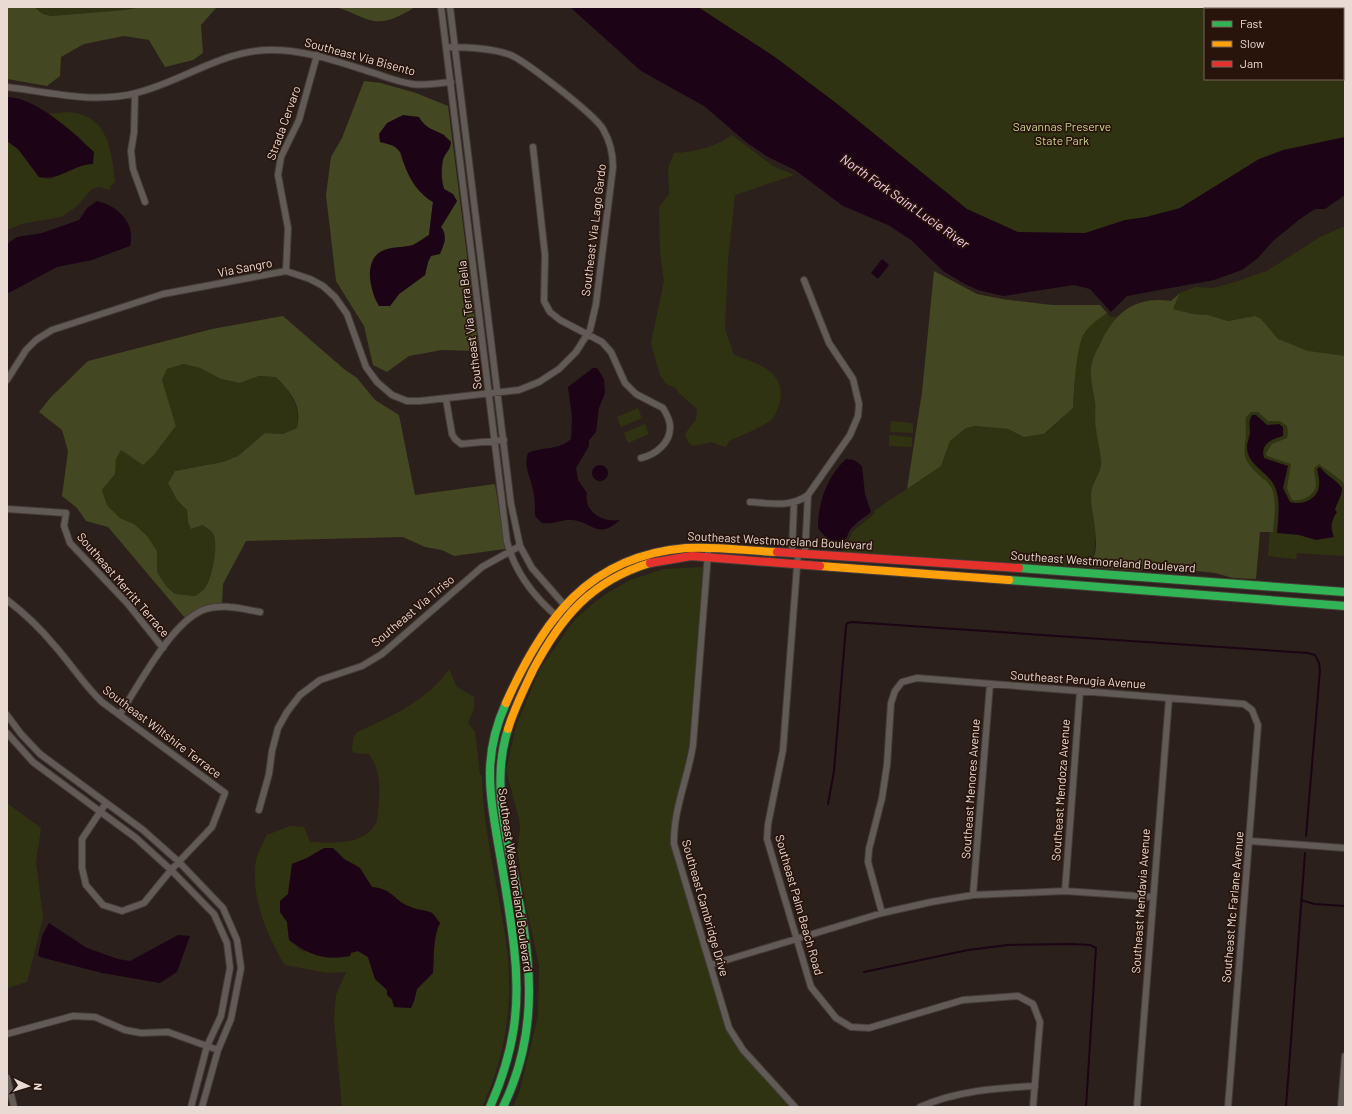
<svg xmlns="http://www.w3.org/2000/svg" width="1352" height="1114" viewBox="0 0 1352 1114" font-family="Barlow,sans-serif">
	<rect width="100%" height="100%" fill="#2b201b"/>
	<path fill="#303311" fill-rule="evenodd" d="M34,7h108l-17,3 -74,6 -8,-2z
		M653,7h692v165l-169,71 -182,9zM1205,9h138v70h-138z
		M70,112c39,5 41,37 45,70l-4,3 -1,5 -11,-3 -7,2 -16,18 -15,10 -40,7 -14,6v-89l11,8 21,28 11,2 34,-15 -5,-27 -31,-23z
		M732,135l41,31 21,9 -59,20 -7,65 -3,69 9,26c22,8 52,16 46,46 -1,5 -5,16 -9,19 -8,7 -32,16 -42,21l-3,6 -15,-5 -18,4 -5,-4 -3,-8 11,-15 1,-10 -19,-17 -2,-4 -10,-4 -6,-9 -9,-32 13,-62 -4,-29 -1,-45 10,-13 -1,-26 6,-15c21,-1 41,-6 58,-18z
		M1345,226v329l-2,1 -46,-3 -1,6 -28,-3 2,-26 -38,-56 23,-158 -27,5 -20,-6 -15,-1 -20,-5 7,-16 15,-6 18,1 22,-6 32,-11 53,-34z
		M1107,313l3,4h7l-18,29 -4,58 1,24 6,33 -5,16 -5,33 4,24 -3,28 -5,5 -245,-15v-7l6,-5 3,-8 22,-18 1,-4 66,-44 9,-25 16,-13 9,-2 33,3 16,8 21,-3 28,-26c1,-17 3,-61 11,-74 5,-9 15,-15 23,-21z
		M184,364l16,4 21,11 19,4 19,-7 17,1c15,16 25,29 21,51l-14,6 -18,-1 -27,23 -15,6 -48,9 -7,12 9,17 10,10 1,12 5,7 10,-4c3,4 9,5 11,11 4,12 -2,42 -9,52 -2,3 -7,6 -10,8l-20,-2 -9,-8 -9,-14v-21l-23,-27 -14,-6 -13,-13 -5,-15 13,-16 1,-15 5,-10 22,16 10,-9 23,-30 -14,-46 5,-11z
		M638,408l4,10 -21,9 -4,-10z
		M891,421l22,2v10l-23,-1z
		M645,424l4,10 -21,9 -4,-10z
		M889,435l23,2v10l-23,-1z
		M703,567l-14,177c-5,34 -19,66 -18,100l54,184 15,24 50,55h-277l7,-17 18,-74 1,-51 -13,-59 -9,-56 3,-20 -1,-11 -13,-49 10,-44 24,-57 35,-50 19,-16 15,-11 21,-12 34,-11z
		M449,669l8,18 17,10v12l-6,14 7,9 5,43h2c1,57 16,110 24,166 8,56 1,114 -24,166h-140l-8,-87 2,-25 10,-23 -18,1 -43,-8c-18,-29 -35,-69 -29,-105 2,-8 7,-17 11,-25l23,-9 14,1 6,15c23,1 56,4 67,-21 2,-25 7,-45 -8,-67l-15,-1 -2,-3 1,-11 4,-7c34,-15 71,-32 92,-63zM324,848l13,3 7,8 14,7 14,21c22,2 21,13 38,20 7,3 16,3 22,6 3,2 5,7 8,9 -7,14 -6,36 -7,51l-16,16 -3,12 -9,7 -10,-1 -4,-8 -4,-4v-5l-12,-11 -7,-22 -10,-6 -36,6 -10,-5 -10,-1 -13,-11 -2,-18 -7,-10 1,-11 7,-7 4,-30 15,-6z
		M7,803l34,25 -5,34 7,56 -16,64 -20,6z"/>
	<path fill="#434722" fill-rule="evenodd" d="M7,7h27l9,7 8,2 74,-6 17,-3h75l-16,18 2,28 -10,7 -28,7 -16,-27 -25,-4 -40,8 -23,13 -1,19 -13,10 -40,-7z
		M335,7h80c-11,7 -26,16 -41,14 -12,-2 -25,-11 -39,-14z
		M364,81l17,2 35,10 32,13 31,245 -37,-1 -33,6 -22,16 -14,-7 -9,-39 -28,-45 -10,-86 5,-38 11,-19zM424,126l21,9c0,18 -6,37 -1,54l8,5 5,7 -16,26 4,14 -5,12 -9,2 -3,7 -3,13 -26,19 -9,12 -8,-55 31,-6 16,-10 4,-33c-13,-7 -23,-24 -29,-38 -4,-10 -2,-11 -11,-19z
		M934,271l43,23 25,5 50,6h48l7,8c-8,6 -18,12 -23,21 -8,13 -10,57 -11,74l-29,26 -20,3 -16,-8 -33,-3 -9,2 -16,13 -9,25 -34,23 15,-97z
		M1180,293l-7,16 20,5 15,1 20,6 27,-5 6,3 17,20 30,12 37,5v130l-3,-5 -23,-17 -5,4c0,6 2,12 2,17 -1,11 -15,17 -24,15l-5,-12 4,-24 -24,-8 -1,-3 6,-9 15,-6 1,-5 -1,-7 -7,-5h-12l-10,-9h-7l-5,5c-1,5 0,10 0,15 0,15 -6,24 7,37 6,8 15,11 19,20 5,13 2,30 1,43h-13l-4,47 -23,-1 -18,-5 -49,-5 -4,-3 -13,-1 -8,7 -53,-4c16,-17 3,-50 3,-70 -1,-13 12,-25 10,-38 -1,-10 -4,-20 -5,-30 -2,-9 0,-18 -1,-27 -1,-9 -4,-18 -4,-27 -1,-12 4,-21 9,-31 15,-32 35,-48 71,-43z
		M283,316l61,53 13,9 18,22 24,15 16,80 80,-11 10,65 -51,7 -12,-6 -17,-3 -22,-10 -157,4 -23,43 -1,20 -21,3 -16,11 -77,-91 -22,-6 -9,-13 -15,-12 6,-45 -6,-21 -23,-18 12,-15 37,-36 124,-32zM184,364l16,4 21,11 19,4 19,-7 17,1c16,17 26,28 21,51l-14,6 -18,-1 -27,23 -15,6 -48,9 -7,12 9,17 10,10 1,12 3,7 12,-4c4,4 9,5 11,11 4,12 -2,42 -9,52 -2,3 -7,6 -10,8l-20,-2 -9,-8 -9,-14v-21l-10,-15 -13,-12 -14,-6 -13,-13 -5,-15 13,-16 1,-15 5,-9 22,15 10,-9 23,-30 -14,-46 5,-11z"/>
	<path fill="#1c0416" d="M570,7h128l77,50 65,49 127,103 51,23 67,1 40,-13 21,-3 34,-9 79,-49 24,-9 62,-13v58l-20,14h-10l-15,10 -27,22 -15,17 -16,12 -28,10 -87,16 -16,16 -21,-23 -16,-4 -71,11 -25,-6 -15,-7 -20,-12 -32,-31 -23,-15 -45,-19 -48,-36 -27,-13 -22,-15 -42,-36 -63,-35z
		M7,97c29,0 67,36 87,55l-1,12c-21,1 -33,17 -54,13l-21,-28 -11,-8z
		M403,115l16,2c9,16 20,11 32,25 -1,8 -3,8 -7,15 -4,9 -3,23 0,32l9,5 4,7 -16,26c7,8 3,17 -1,27l-9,2 -3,6 -3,13 -26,19 -9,12h-11c-9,-14 -16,-46 3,-55 9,-5 21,-3 31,-6 5,-2 11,-7 16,-10l4,-33c-15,-9 -24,-23 -29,-39 -2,-4 -2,-9 -4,-12 -6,-6 -12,-7 -20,-9l-1,-8 8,-11z
		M97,201c22,5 39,23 33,45l-38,14 -35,7 -50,27v-50l10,-7 25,-4 37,-13 8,-12z
		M882,259l7,6 -11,14 -7,-6z
		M593,368h4l7,11 1,14 -6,15 -3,24 -7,8v6l-13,22 2,12 9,13c-4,19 17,30 33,27 -23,20 -26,3 -47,0 -8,-2 -20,5 -31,3l-7,-7c0,-8 0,-17 -2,-26 -2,-13 -10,-23 -5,-37 15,-7 30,-2 43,-14l1,-22 -4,-30z
		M1252,415h4l11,10 12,-1 4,3v9c-11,3 -23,8 -19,22l24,8 -5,22 7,14c11,4 29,-3 29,-17 1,-5 -1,-11 -2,-16l3,-2c6,9 16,12 22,21 0,8 -5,14 -7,22l2,2c-6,9 -7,15 -3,25l-18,3 -17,-5 -22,-2c1,-14 4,-32 -2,-46 -7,-16 -29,-21 -28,-42 1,-4 2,-8 3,-12 0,-6 -2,-12 2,-18z
		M846,459l8,1 8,6 3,28 6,18c-6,5 -16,11 -21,18 -2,2 -2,6 -4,8 -8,11 -24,-3 -28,-10 0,-26 9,-51 28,-69z
		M592 473a8 8 0 1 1 16 0a8 8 0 1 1-16 0Z
		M324,848h9l11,11 16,9 12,19c22,2 21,14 39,20 6,3 15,3 21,6 3,2 5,7 8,10 -7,13 -6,35 -7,50l-16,16 -3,12 -3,7 -17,-1 -2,-8 -5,-4v-5l-12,-11 -7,-22 -10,-6 -7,2 -1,3c-26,5 -40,-1 -61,-16l-2,-18 -7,-10v-11l8,-7 4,-30 15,-6z
		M49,923l38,25 31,11 12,2 48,-26 12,1 -13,36 -17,11 -58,-10 -62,-16 -2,-2 4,-19z"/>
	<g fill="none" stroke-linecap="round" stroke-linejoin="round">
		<path stroke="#1c0416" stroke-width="2" d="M828,804l6,-33 12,-145 1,-3 5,-1 456,31 7,2 4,8 1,7 -14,166
			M1301,900l13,4 31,2
			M864,972l104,-22 40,-5 63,-1 19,1 6,3 -10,159
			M1286,1107l19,-254"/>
		<defs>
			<path id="street" d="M441,7l66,535c8,30 28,56 52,76
				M450,7l61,497 9,42 12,22 35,40
				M7,87c41,5 88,17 129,6 45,-11 85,-42 132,-43 38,-1 73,13 109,24 11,4 23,8 35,10 12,2 26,-1 39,-2
				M135,94l-1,39 -3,18 2,18 12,33
				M533,147l12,108 -1,46 6,11 10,8 42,22 9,10 14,31 11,11 27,14c3,5 7,12 7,18 1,17 -15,29 -29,32
				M286,271l2,-43 -10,-53 3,-18 18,-37 18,-65
				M804,280l25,63 24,36 6,25 -1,12 -8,19 -42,60 -3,58
				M7,380l19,-30 10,-10 16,-10 111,-36 123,-23 24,8 13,7 12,11 12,17 19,53 11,15 15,13 15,6h13l99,-11 20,-8 20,-13 17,-17 14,-22 6,-26 17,-137c0,-14 -3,-26 -10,-38 -8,-14 -81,-71 -95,-75 -19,-6 -42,-7 -61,-7
				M446,399l6,35 3,5 6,5 43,-4
				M750,502c20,1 41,6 58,-7
				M7,509l59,4 -2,13 6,17 57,60 36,45
				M792,552l2,-50
				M708,553l-15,192c-5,33 -20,65 -19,99l55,184 14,22 52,57
				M798,553l-15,197 -15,74 -1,15 44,148 25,31 15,9 18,1 94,-28 55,-4 15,8 7,18 -7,85
				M7,600c17,13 33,28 47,45 17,19 30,40 48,57l123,91 -13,34 -41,43 -27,33 -22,8 -19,-6 -17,-20 -4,-17v-29l24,-36
				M120,714c19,-29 51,-91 83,-104 18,-7 39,-1 57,2
				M7,715l14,19 19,20 103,76 36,32 44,46 14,32 4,28 -10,51 -13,31 -16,57
				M7,733l26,29 103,76 35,32 43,44 13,29 3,25 -9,48 -14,30 -16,61
				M259,810l10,-36 3,-23 6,-23 9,-16 13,-17 20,-15 42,-14 20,-12 100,-87 38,-21
				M1250,841l95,7
				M1065,891l15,-200
				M973,895l17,-211
				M882,913l-14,-51 1,-13 13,-51 5,-33 4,-62 4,-12 7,-9 15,-4 327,26 8,6 6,15 -30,382
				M710,965l172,-52 49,-11 42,-7 92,-4 87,6
				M7,1034l66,-18 22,1 30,13 16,3 27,-1 50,18
				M7,1078l7,29
				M920,1107c36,-16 76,-19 115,-21
				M1137,1107l32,-409
				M1341,1107l4,-51"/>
			<path id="fast" d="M1019,568l326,24
				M1009,580l336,26
				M490,1107c24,-55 31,-100 24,-160 -4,-35 -10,-70 -16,-104 -9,-53 -15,-89 8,-140
				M503,1107c39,-80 27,-154 10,-237 -10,-47 -20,-95 -5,-141"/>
			<path id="slow" d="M820,566l189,14
				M506,703c37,-83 82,-147 180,-155 30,-2 61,3 91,4
				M508,729c6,-20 16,-40 25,-59 28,-53 58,-89 117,-107"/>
			<path id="jam" d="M777,552l242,16
				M650,563l41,-7 129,10"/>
		</defs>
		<use href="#street" stroke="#463c38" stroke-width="8"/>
		<use href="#fast" stroke="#463c38" stroke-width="10"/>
		<use href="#slow" stroke="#463c38" stroke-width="10"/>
		<use href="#jam" stroke="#463c38" stroke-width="10"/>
		<use href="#street" stroke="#625a56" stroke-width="6"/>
		<use href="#fast" stroke="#30b455" stroke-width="8"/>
		<use href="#slow" stroke="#ff9f0a" stroke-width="8"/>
		<use href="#jam" stroke="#e5322d" stroke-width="8"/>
	</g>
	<g text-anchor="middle" stroke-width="3.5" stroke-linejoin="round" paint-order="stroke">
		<g font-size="12" fill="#e9dad4" stroke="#28140b">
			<text transform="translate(360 57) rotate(15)" y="4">Southeast Via Bisento</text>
			<text transform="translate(284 123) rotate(-70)" y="4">Strada Cervaro</text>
			<text transform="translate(594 230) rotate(-83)" y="4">Southeast Via Lago Gardo</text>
			<text transform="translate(245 268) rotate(-11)" y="4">Via Sangro</text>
			<text transform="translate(470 325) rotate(-97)" y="4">Southeast Via Terra Bella</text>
			<text transform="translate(780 541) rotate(3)" y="4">Southeast Westmoreland Boulevard</text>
			<text transform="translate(1103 562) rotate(4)" y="4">Southeast Westmoreland Boulevard</text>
			<text transform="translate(123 585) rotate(49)" y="4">Southeast Merritt Terrace</text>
			<text transform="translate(413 611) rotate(-40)" y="4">Southeast Via Tiriso</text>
			<text transform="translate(1078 680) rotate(4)" y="4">Southeast Perugia Avenue</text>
			<text transform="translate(162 732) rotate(37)" y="4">Southeast Wiltshire Terrace</text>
			<text transform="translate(971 789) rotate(-86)" y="4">Southeast Menores Avenue</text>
			<text transform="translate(1061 790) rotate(-86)" y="4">Southeast Mendoza Avenue</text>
			<text transform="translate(515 880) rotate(82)" y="4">Southeast Westmoreland Boulevard</text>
			<text transform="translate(1141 901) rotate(-86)" y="4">Southeast Mendavia Avenue</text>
			<text transform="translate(799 905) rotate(74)" y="4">Southeast Palm Beach Road</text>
			<text transform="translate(1233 907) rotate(-85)" y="4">Southeast Mc Farlane Avenue</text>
			<text transform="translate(705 908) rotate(74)" y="4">Southeast Cambridge Drive</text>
		</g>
		<g font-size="12" fill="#cad58f" stroke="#28140b">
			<text x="1062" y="131">Savannas Preserve<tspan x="1062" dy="14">State Park</tspan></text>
		</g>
		<g font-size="13" font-style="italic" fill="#ffcdf2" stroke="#28140b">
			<text transform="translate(905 201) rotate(35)" y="5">North Fork Saint Lucie River</text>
		</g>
	</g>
	<rect width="1352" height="1114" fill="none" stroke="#e9dad4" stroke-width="16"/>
	<rect x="1204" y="8" width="140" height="72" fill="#28140b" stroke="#75635b"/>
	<rect x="1212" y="21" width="20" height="6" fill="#30b455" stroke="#75635b"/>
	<text x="1240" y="28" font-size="12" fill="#e9dad4">Fast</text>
	<rect x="1212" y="41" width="20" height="6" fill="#ff9f0a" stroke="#75635b"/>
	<text x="1240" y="48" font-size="12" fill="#e9dad4">Slow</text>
	<rect x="1212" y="61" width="20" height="6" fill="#e5322d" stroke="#75635b"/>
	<text x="1240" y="68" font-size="12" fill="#e9dad4">Jam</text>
	<g transform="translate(28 1086) rotate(94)" stroke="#28140b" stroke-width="3" paint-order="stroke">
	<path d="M0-3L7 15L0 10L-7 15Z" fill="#e9dad4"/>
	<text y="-6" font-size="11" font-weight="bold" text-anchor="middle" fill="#e9dad4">N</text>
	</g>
</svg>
